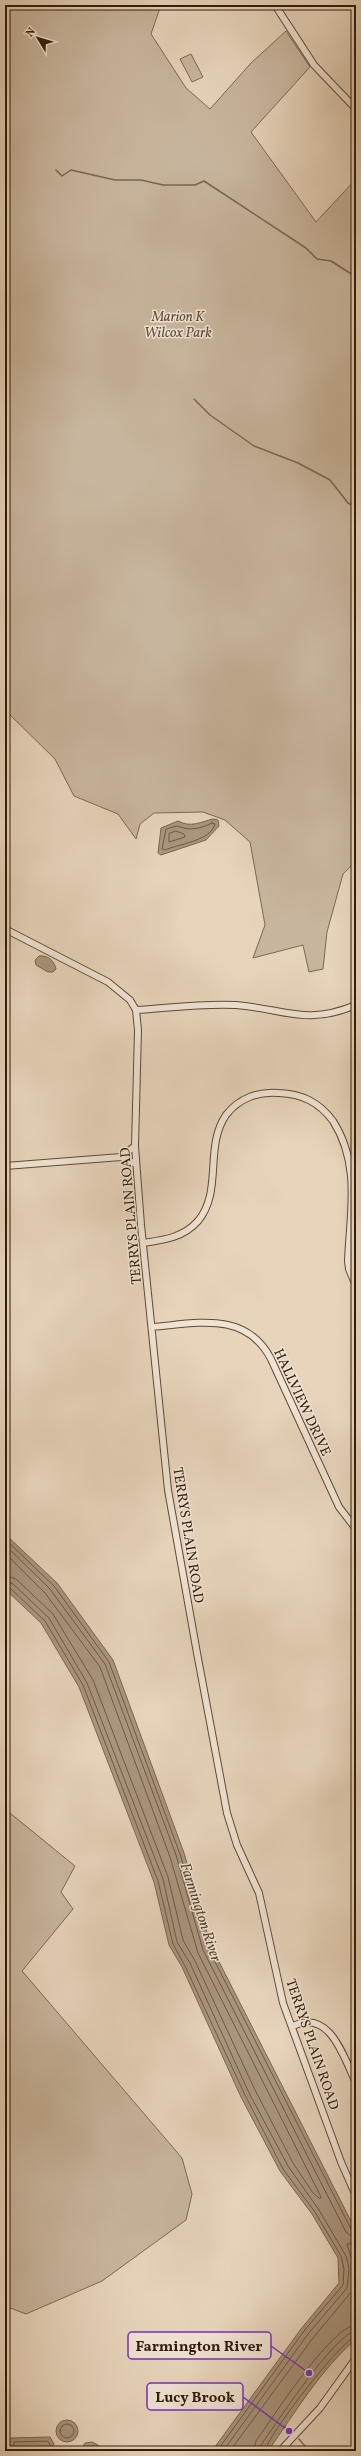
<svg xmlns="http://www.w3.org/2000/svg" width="361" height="2456" viewBox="0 0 361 2456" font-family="Vollkorn,serif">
	<rect width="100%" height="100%" fill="#e7d4bb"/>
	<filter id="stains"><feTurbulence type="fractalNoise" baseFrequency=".005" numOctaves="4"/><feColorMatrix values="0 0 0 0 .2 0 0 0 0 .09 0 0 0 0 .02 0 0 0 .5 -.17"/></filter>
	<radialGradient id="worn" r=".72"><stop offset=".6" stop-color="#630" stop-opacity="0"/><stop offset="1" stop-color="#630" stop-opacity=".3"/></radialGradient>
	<path fill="#c8b59d" stroke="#7c6852" d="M5,5h156l-10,29 35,54 24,21 41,-46 35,-32 24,36 -59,65 65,90 40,-43v682l-13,13 -16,58 -4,37 -14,3 -6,-27 -50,13 12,-33 -15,-83 -25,-22 -22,-8 -49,1 -14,11 -4,15 -18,-25 -44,-18 -19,-37 -50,-49z
		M191,54l12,23 -11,5 -12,-23z
		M5,1809l70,57 -14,26 12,17 -51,62 160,187 10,36 -6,26 -84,61 -76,33 -21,-8z"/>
	<path fill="#a9957e" stroke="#79654f" d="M213,819l5,1 1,6 -13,14 -45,15 -3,-2 3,-25 17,-7c13,7 22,1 35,-2z
		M39,956c8,-1 15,4 17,13l-3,3h-5l-12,-7 -1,-5z
		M5,1534l52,49 56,77 71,193 27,93 145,285v108c-36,31 -61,74 -88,112h-56l89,-122 38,-46 -1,-25 -26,-44 -32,-43 -39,-74 -59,-130 -13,-22 -15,-63 -75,-195 -38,-64 -36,-34z
		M56 2431a11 11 0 1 1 22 0a11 11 0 1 1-22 0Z
		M50,2437l4,7 -5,7h-40v-13z
		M92,2442l6,3 3,6h-21l5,-8z"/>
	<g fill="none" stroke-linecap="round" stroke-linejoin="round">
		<path stroke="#6d5843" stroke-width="1" d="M212,823l3,1c-4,17 -37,20 -50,26l-3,-1 4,-20 11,-3c13,5 23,3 35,-3z
			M176,831l8,3 1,3 -16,5v-8z
			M5,1539l49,47 55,76 71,192 28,94 143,281 5,3
			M5,1545l45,44 55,75 71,191 27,95 143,282 5,4 5,1
			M5,1553l40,40 55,74 70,190 28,96 123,244 -1,2 -7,-6 -20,-30 -38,-73 -60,-129 -12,-21 -15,-63 -75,-197 -40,-66 -37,-35 -11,-4
			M5,1581l8,3 36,34 38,65 76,196 14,63 13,21 59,130 39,73 31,44 27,46 3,13 -2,19 -39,46 -85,117
			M5,1586l4,1 36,34 38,64 75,196 15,63 12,22 60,129 38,74 32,43 26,44 3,13 -1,16 -39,46 -87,120
			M60 2431a7 7 0 1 1 14 0a7 7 0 1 1-14 0Z
			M13,2451l1,-9 33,-1 3,3 -3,7
			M230,2451l83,-113 39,-47 2,-24 -7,-23 9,-1
			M254,2451l2,-10c16,-22 75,-115 100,-116
			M260,2451l1,-6c15,-21 74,-112 95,-114
			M265,2451c1,-14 78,-113 91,-115"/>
		<path stroke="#79654f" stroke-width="1.5" d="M56,170l6,6 9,-6 44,10h26l22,5h32l9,-4 102,67 11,11 14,2 25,16
			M194,399l16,16 44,31 44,17 32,17 18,23 8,4
			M284,2426l9,8
			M299,2439l10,12"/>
		<defs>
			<path id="minor" d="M275,5l39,60 42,44
				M5,929l103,53 22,18 6,10 2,20 -3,116 6,79 27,265 29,163 30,160 10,32 22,48 24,110 58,159 15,34
				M136,1010c33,-2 67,-7 100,-5 50,4 69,21 120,0
				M121,1157l14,-11
				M5,1166l116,-9 15,7
				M143,1243c20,-3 40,-5 55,-22 25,-30 6,-74 28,-106 13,-17 33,-24 53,-22 23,1 40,9 54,28 28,44 17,91 15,140l1,8 7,17
				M153,1327c45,-4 93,-16 118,32l68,148 17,22
				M293,2026c37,-18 51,32 63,57
				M280,2451l40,-43 36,-50"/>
		</defs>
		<use href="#minor" stroke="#5e4a35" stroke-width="8"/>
		<use href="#minor" stroke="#efe3d3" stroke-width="6"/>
	</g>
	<g text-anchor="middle" stroke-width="3" stroke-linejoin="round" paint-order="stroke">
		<g font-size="14" font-style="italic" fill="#5e4a35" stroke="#efe3d3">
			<text x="178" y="321">Marion K<tspan x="178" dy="16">Wilcox Park</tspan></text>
		</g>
		<g font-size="14" fill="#311c08" stroke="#efe3d3">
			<text transform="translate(130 1216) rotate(-95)" y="5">TERRYS PLAIN ROAD</text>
			<text transform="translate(303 1402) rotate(65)" y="5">HALLVIEW DRIVE</text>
			<text transform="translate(189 1535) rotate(81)" y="5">TERRYS PLAIN ROAD</text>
			<text transform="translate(313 2044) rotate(71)" y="5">TERRYS PLAIN ROAD</text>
		</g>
		<g font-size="15" font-style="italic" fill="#5b4631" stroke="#efe3d3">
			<text transform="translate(201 1912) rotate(72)" y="5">Farmington River</text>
		</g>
	</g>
	<path fill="none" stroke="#7b2cbf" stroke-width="1.5" d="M309 2373L271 2346M289 2431L243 2397"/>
	<g fill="#7b2cbf" stroke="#efe3d3" stroke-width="1.5">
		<circle cx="309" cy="2373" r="4"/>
		<circle cx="289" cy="2431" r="4"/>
	</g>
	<g fill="#efe3d3" stroke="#7b2cbf" stroke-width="1.5">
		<rect x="128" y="2332" width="143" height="27" rx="4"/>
		<rect x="147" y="2383" width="96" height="27" rx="4"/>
	</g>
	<g font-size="15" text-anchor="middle" font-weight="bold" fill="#311c08">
		<text x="199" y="2351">Farmington River</text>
		<text x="195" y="2402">Lucy Brook</text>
	</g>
	<rect width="361" height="2456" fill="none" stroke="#e7d4bb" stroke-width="20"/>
	<rect x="6" y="6" width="349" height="2444" fill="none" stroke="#311c08" stroke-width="2"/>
	<rect x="10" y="10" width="341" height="2436" fill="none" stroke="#311c08"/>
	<g transform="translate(38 38) rotate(308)" stroke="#efe3d3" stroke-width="3" paint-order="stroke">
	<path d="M0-3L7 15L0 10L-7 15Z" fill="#311c08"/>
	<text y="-6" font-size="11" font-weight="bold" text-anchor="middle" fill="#311c08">N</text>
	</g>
	<rect width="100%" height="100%" filter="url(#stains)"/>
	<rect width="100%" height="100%" fill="url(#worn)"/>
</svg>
